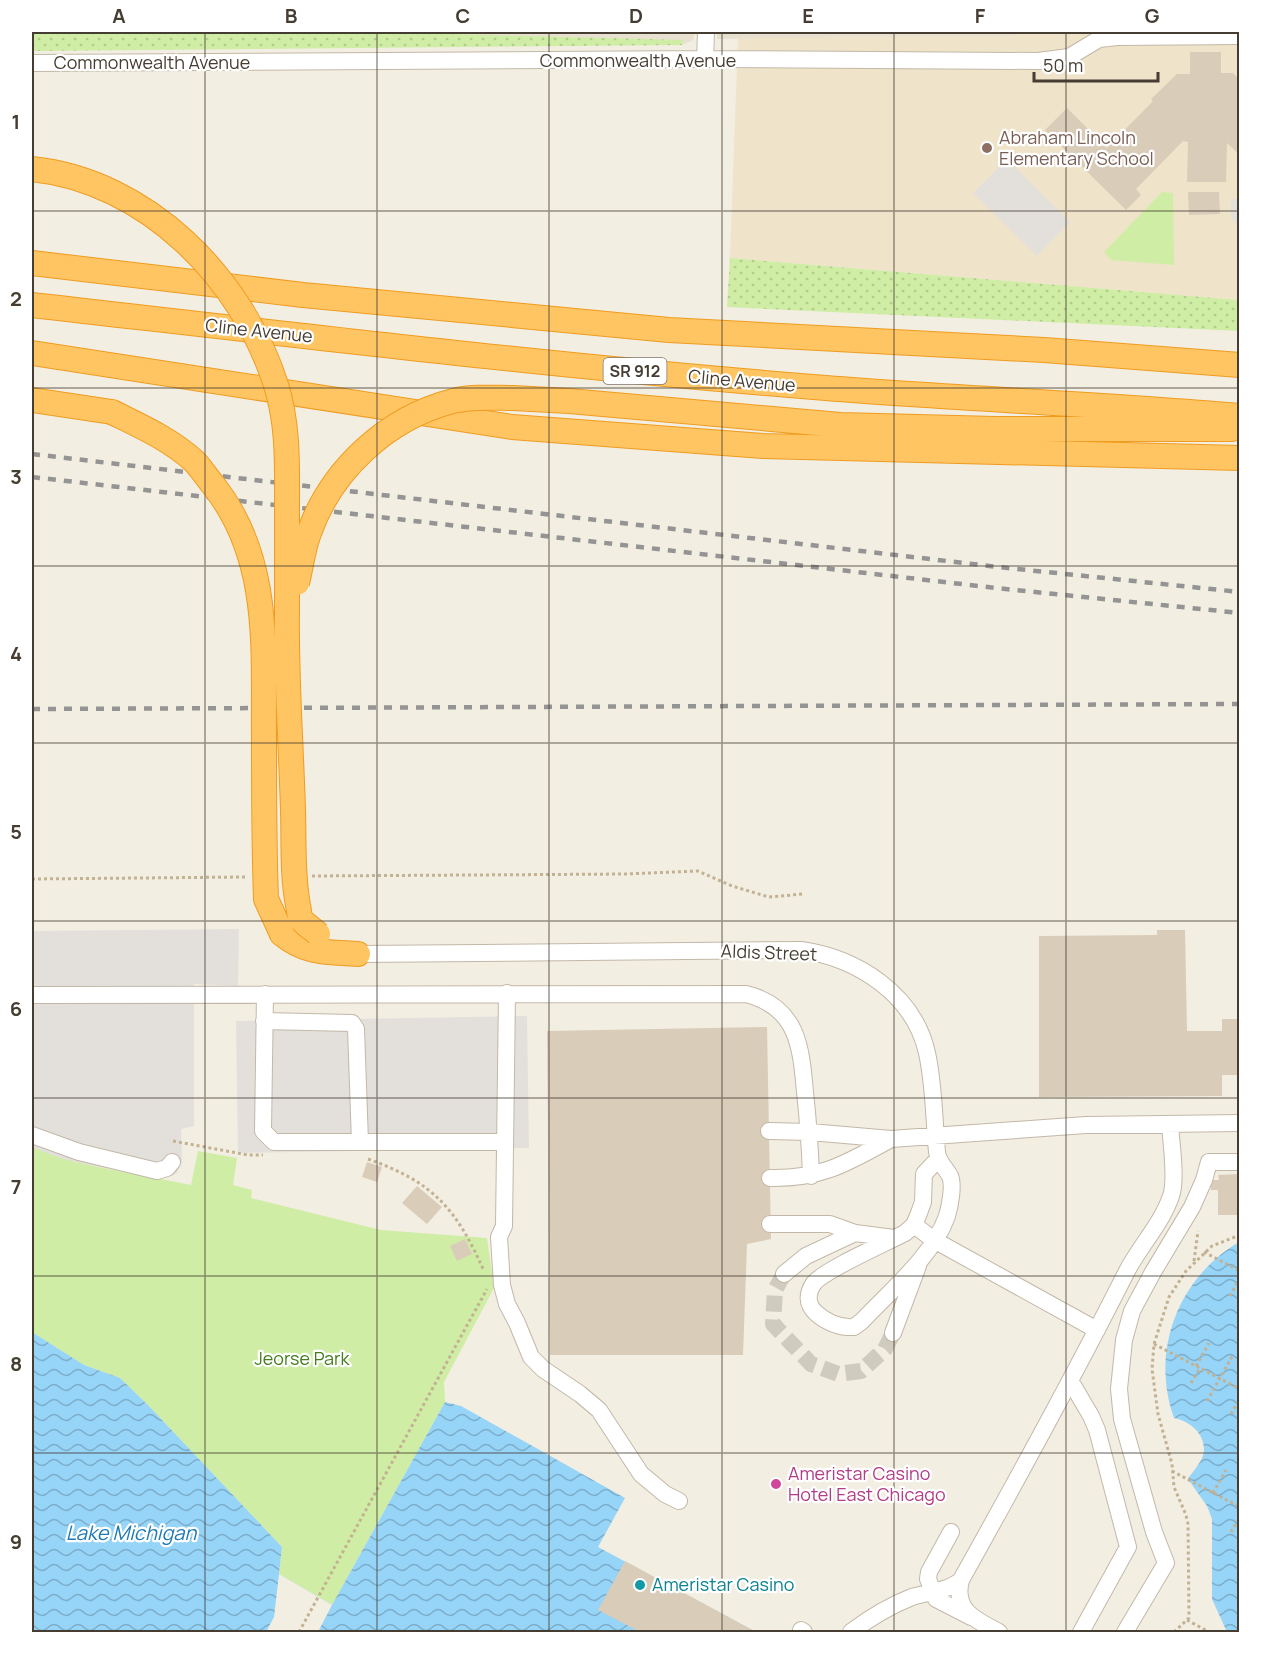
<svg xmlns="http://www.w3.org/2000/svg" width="1271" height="1664" viewBox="0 0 1271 1664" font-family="Manrope,sans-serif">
	<defs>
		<pattern id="grass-dots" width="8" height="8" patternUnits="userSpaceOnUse" patternTransform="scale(1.5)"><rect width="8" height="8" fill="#cfeda5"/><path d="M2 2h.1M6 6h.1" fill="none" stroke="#b3cc8e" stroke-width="1.8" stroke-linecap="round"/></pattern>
		<pattern id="water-waves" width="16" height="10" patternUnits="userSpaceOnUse" patternTransform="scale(1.5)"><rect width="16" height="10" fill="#96d4f8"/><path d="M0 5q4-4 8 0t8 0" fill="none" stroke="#7cadc9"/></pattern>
	</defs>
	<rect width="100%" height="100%" fill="#f3eee2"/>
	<path fill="#e8e0d0" d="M377,32h318l-2,8 -11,5 1,-4z
		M717,32h300l-5,4 -295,3z"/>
	<path fill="#efe3ca" d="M1018,32h221v268l-509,-42 8,-220 273,-2z"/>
	<path fill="url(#grass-dots)" d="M32,32h345l306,8 -1,5 -650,6z
		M730,258l509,42v31l-512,-24z"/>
	<path fill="#cfeda5" d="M1162,192l11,1 1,72 -63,-5 -7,-8z
		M32,1147c51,20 105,27 159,38l7,-34 39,7 -4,27 19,5 -1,8 130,32 106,8 7,50 -50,94 1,20 -113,203 -53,-31 3,-27 -136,-144 -26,-25 -36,-13 -52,-33z"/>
	<path fill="#e3e0dc" d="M1007,159l63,63 -33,34 -64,-63z
		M1231,199h8v27l-8,-8z
		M239,929l-1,57 -44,-2v142l-13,3 1,33 -5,11 -15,6 -78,-15 -24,-6 -28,-11v-216z
		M527,1016l2,132 -291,5 -2,-132z"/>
	<path fill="url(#water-waves)" d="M1239,1242l1,390h-13l-15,-33v-80l-5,-13 -19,-27c5,-8 16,-19 16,-29 0,-18 -15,-29 -30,-32 -24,-67 4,-140 65,-176z
		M32,1332l52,33 36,13 26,25 136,144 -3,27 53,31 113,-203 16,4 164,92 -27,49 158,85h-724z"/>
	<path fill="#f3eee2" d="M279,1574l53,31 -14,27h-52l8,-15z"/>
	<path fill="#d9ccb9" d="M1190,52h31v21h12l7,7v75l-13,-12 -1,39h-39l1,-40 -5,-1 -47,48 5,6 -15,15 -81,-80 22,-22 40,40 46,-47 -2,-2 26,-25h13z
		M1188,192h31l1,22 -31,1z
		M1157,930h28l2,101h35v-12h18v56h-18v21l-183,1v-161l118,-1z
		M767,1027l4,212 -24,5 -4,111h-193l-3,-324z
		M367,1162l15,5 -5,15 -15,-5z
		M1240,1174v41h-22v-25h-7v-10h8l-1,-5z
		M417,1186l25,21 -15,17 -25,-21z
		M465,1239l7,15 -15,7 -7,-15z
		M625,1561l131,71h-116l-42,-22z"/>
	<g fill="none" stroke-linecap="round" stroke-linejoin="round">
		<path stroke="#d0cbbf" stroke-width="16" stroke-dasharray="16 8" stroke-linecap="butt" d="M784,1274l-9,16 -2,34 38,40 27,10 23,-3 24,-22 8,-16"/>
		<defs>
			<path id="minor" d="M705,59l1,-27
				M32,63l673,-4 333,2 31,-4 30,-18 18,-2 123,-1
				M358,954l443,-4c56,8 113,44 126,103 7,31 7,67 10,99 1,10 8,15 13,24 4,9 0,30 -3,40 -14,40 -57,75 -85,105l-8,6c-14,1 -28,-5 -38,-14 -10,-9 -9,-20 -2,-30 12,-14 72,-40 91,-50l9,-8 5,-12 4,-11 1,-28 14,-15
				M507,993l-3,233 -5,11 3,48 5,19 10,19 14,34 12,12 37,25 19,16 42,64 24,20 14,7
				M265,994l-2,137 11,11h231
				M32,995l714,-1c52,13 55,53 59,98 3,28 5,55 6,84
				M264,1021l88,2 4,6 4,113
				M769,1131l41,1 81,7 195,-14 154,-2
				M32,1135l47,17 78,19 10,-3 5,-6
				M770,1178c52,1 77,-15 121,-39
				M770,1224h60l25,9 39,5
				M914,1225l20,15 163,90
				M784,1274l22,-18 49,-23
				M893,1333l25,-67
				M1071,1382l20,34 6,14 31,117 -47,85
				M951,1532l-22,40 -1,7 8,20 35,18
				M801,1630l3,2
				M851,1632c20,-15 38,-26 61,-35 16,-5 36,-6 49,-17
				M999,1632c-23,-12 -46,-21 -38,-52 57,-102 113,-204 166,-309 13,-25 35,-48 44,-75 6,-16 0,-54 -1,-72
				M1125,1632l41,-69 -12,-31 -32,-113 -3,-30 5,-49 8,-29 21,-39 39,-65 12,-27 5,-18h31"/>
			<path id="highway" d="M32,263l271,32 366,35 375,20 196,15
				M32,305c264,30 528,62 794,83 138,11 276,16 414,28
				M32,353l480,74 251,19 477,12
				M513,398l56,3 271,24 155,4h237
				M32,400l80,12
				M282,934c24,20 46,18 76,20"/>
		</defs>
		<use href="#minor" stroke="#c3b8a7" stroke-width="18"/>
		<use href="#highway" stroke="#ef9c20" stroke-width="26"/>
		<path stroke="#c3b193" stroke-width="3" stroke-dasharray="3 3" stroke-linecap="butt" d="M312,876l315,-2 71,-3 34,15 37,11 34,-3
			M32,879l214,-2
			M173,1141l75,14h15
			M368,1159c65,23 88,49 116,112
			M1204,1252l36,19
			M1194,1261l4,-30
			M1230,1296l10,-18
			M1154,1344l86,45
			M1196,1366l13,-23
			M1191,1383l9,-15
			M1207,1401l26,-46
			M1231,1414l9,-16
			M1172,1471l68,36
			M1213,1493l13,-23
			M1231,1532l9,-15
			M1187,1620l22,12
			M299,1632l188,-343
			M1174,1632l15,-14 -1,-94 -2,-9 -12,-28 -2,-23 -14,-50 -6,-45 2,-25 15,-47 17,-26 26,-25 28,-11"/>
		<use href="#minor" stroke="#fff" stroke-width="16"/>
		<use href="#highway" stroke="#ffc562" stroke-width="24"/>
		<path stroke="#949494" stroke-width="4.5" stroke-dasharray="8 8" stroke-linecap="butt" d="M32,454l966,113 242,25
			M32,477l964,111 244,25
			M32,709l1208,-5"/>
		<defs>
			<path id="highway-bridge" d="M32,169c115,12 210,109 244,216 13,41 11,84 11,126 0,33 0,67 0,100 -1,66 4,133 6,199 1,32 -1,64 5,95 1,4 1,10 3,14 3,5 12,10 17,15
				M112,412c28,14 58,27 82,49 7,7 13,17 20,25 58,74 49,164 50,253 0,53 0,107 2,160l16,35
				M297,583c4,-16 6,-34 12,-50 22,-63 78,-115 144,-132 19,-5 41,-3 60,-3"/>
		</defs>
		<use href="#highway-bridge" stroke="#ef9c20" stroke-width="26" stroke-linecap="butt"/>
		<use href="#highway-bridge" stroke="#ffc562" stroke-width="24"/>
	</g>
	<path fill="none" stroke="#463d32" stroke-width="1.5" stroke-opacity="0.55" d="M205,32v1600M377,32v1600M549,32v1600M722,32v1600M894,32v1600M1066,32v1600M32,211h1208M32,388h1208M32,566h1208M32,743h1208M32,921h1208M32,1098h1208M32,1276h1208M32,1453h1208"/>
	<circle fill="#8d6e63" stroke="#fff" stroke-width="2" cx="987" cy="148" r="6"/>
	<circle fill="#d1479c" stroke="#fff" stroke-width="2" cx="776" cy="1484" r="6"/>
	<circle fill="#0f9aa8" stroke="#fff" stroke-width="2" cx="640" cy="1585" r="6"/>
	<g text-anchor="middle" stroke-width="4.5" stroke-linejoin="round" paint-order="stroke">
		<rect fill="#fff" stroke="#7e7770" stroke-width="1.5" x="603.5" y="358" width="63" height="26" rx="4.5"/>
		<g font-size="16" font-weight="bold" fill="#463d32">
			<text x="635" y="377">SR 912</text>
		</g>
		<g font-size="18" fill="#463d32" stroke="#fff">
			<text x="638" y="67">Commonwealth Avenue</text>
			<text x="152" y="69">Commonwealth Avenue</text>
			<text transform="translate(259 331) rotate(6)" y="6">Cline Avenue</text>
			<text transform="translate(742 381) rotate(5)" y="6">Cline Avenue</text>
			<text transform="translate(769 953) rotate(2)" y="6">Aldis Street</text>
		</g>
		<g font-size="18" fill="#785e54" stroke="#fff" text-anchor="start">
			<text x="999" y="144">Abraham Lincoln<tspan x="999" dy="21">Elementary School</tspan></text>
		</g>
		<g font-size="18" fill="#467d1f" stroke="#fff">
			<text x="302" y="1365">Jeorse Park</text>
		</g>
		<g font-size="18" fill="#b23c85" stroke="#fff" text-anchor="start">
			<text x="788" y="1480">Ameristar Casino<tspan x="788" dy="21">Hotel East Chicago</tspan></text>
		</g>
		<g font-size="18" fill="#0d838f" stroke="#fff" text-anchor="start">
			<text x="652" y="1591">Ameristar Casino</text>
		</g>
		<g font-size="20" font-style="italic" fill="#1f7ab4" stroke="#fff">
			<text x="131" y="1540">Lake Michigan</text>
		</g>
	</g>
	<rect width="1271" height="1664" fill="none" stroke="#ffffff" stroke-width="66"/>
	<path d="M1034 72v9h124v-9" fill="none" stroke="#463d32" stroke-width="3"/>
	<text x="1043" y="72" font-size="18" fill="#463d32" stroke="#ffffff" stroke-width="4.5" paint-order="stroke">50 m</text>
	<rect x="33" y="33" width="1205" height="1598" fill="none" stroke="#463d32" stroke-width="2"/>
	<g font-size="20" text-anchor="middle" font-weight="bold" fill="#463d32">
		<text x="119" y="23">A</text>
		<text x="291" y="23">B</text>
		<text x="463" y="23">C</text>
		<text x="636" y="23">D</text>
		<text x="808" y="23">E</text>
		<text x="980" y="23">F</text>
		<text x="1152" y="23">G</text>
		<text x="16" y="129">1</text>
		<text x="16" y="306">2</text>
		<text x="16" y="484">3</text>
		<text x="16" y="661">4</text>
		<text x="16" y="839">5</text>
		<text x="16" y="1016">6</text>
		<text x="16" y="1194">7</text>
		<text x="16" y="1371">8</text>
		<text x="16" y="1549">9</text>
	</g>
</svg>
